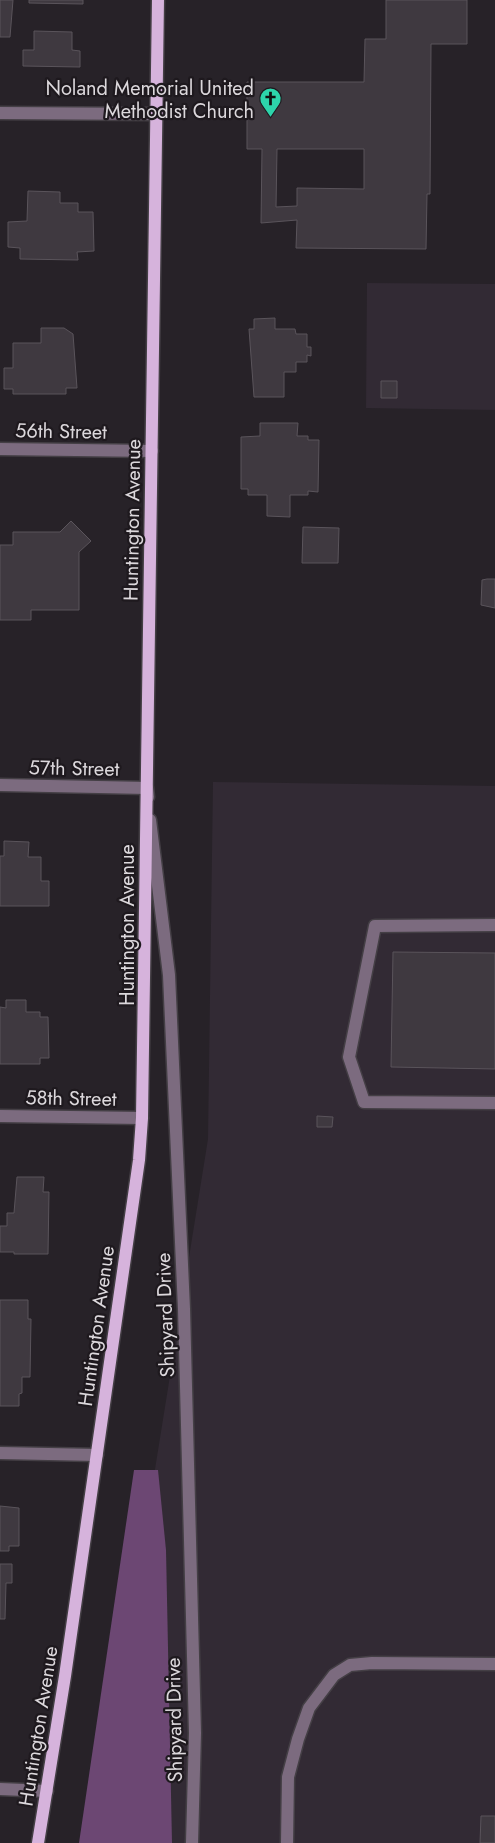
<svg xmlns="http://www.w3.org/2000/svg" width="495" height="1843" viewBox="0 0 495 1843" font-family="Jost,sans-serif">
	<rect width="100%" height="100%" fill="#272228"/>
	<path fill="#322a34" d="M367,283l128,1v126l-129,-2z
		M213,782l282,4v1057h-400l113,-704z"/>
	<path fill="#6c4773" d="M134,1470h24l8,80 6,293h-93z"/>
	<path fill="#3f3940" stroke="#5a545b" fill-rule="evenodd" d="M0,0h13l-3,37h-10z
		M29,0h54v4l-54,-1z
		M386,0h81v44h-36l-1,150h-3l-1,55 -130,-1 1,-28 -36,3 1,-74h-15v-67h117l1,-43h21zM277,149h87v40l-67,-1v18l-21,1z
		M34,31l38,1v18l8,1v16l-57,-1v-16h11z
		M28,191l32,1v11h18v9h15l1,39 -17,1 1,8 -58,-1v-11l-12,-1v-25l19,-1z
		M275,318v11h20l1,5h11v13h4v9l-4,-1v7h-11v10h-12v25h-30l-5,-68h5v-10z
		M41,328h23l9,6 4,54h-11v6h-53v-5h-9v-21h9v-25h28z
		M381,381h16v17h-16z
		M260,423h38l-1,13h11v4h11l-1,52 -10,-1v4h-18v22l-23,-1v-21h-19v-6h-7v-52l19,-1z
		M71,521l20,20 -12,11v58h-48v10h-31v-75h13v-13h47z
		M303,527l36,1 -1,35h-36z
		M487,579h8v29l-14,-3 1,-25z
		M4,841l25,1 -1,15h13v24h8v25h-49v-50h4z
		M393,952l102,1v116l-104,-2z
		M6,1000h20v12h14v5h8l1,41h-9v6h-40v-57l6,1z
		M317,1116l16,1 -1,10h-15z
		M17,1177h27l-1,15h6l-1,62h-34v-2h-14v-26h7v-13h7z
		M0,1300h28v19h3l-1,58h-8v16l-3,1v12h-19z
		M0,1506l19,2v38h-10v5h-9z
		M0,1564h12v19h-6l-1,36h-5z
		M481,1816h14v27h-15z"/>
	<g fill="none" stroke-linecap="round" stroke-linejoin="round">
		<defs>
			<path id="minor" d="M0,113l157,1
				M0,449l152,2
				M0,785l147,3 1,9
				M150,820l19,155 15,334 11,424 -3,110
				M495,925l-120,1 -26,131 15,45 131,1
				M0,1116l142,2
				M0,1453l97,2
				M0,1789l47,2
				M287,1843l1,-66 10,-38 11,-31 25,-33 16,-10 22,-2 123,1"/>
			<path id="major" d="M38,1843l27,-167 74,-516 3,-42 16,-1118"/>
		</defs>
		<use href="#minor" stroke="#443f45" stroke-width="15"/>
		<use href="#major" stroke="#443f45" stroke-width="15"/>
		<use href="#minor" stroke="#7c6b7f" stroke-width="12"/>
		<use href="#major" stroke="#d6b3dc" stroke-width="12"/>
	</g>
	<defs>
		<symbol id="church-pin" viewBox="-11 -11 22 30"><path d="M0 17L-7.5 6A9.5 9.5 0 1 1 7.5 6Z" fill="#2dd4ab" stroke="#1e191e"/><path d="M-1.2-6h2.4v3.5h3.3v2.4h-3.3V6h-2.4V-.1h-3.3v-2.4h3.3Z" fill="#111"/></symbol>
	</defs>
	<g fill-rule="evenodd">
		<use href="#church-pin" x="258" y="86" width="25" height="34"/>
	</g>
	<g text-anchor="middle" stroke-width="4.5" stroke-linejoin="round" paint-order="stroke">
		<g font-size="20" fill="#dcd8dc" stroke="#1e191e" text-anchor="end">
			<text x="254" y="95">Noland Memorial United<tspan x="254" dy="23">Methodist Church</tspan></text>
		</g>
		<g font-size="20" fill="#dcd8dc" stroke="#1e191e">
			<text transform="translate(61 431) rotate(1)" y="7">56th Street</text>
			<text transform="translate(132 520) rotate(-89)" y="7">Huntington Avenue</text>
			<text transform="translate(74 768) rotate(1)" y="7">57th Street</text>
			<text transform="translate(127 925) rotate(-90)" y="7">Huntington Avenue</text>
			<text transform="translate(71 1098) rotate(1)" y="7">58th Street</text>
			<text transform="translate(165 1315) rotate(-92)" y="7">Shipyard Drive</text>
			<text transform="translate(96 1326) rotate(-82)" y="7">Huntington Avenue</text>
			<text transform="translate(174 1720) rotate(-91)" y="7">Shipyard Drive</text>
			<text transform="translate(38 1726) rotate(-81)" y="7">Huntington Avenue</text>
		</g>
	</g>
</svg>
